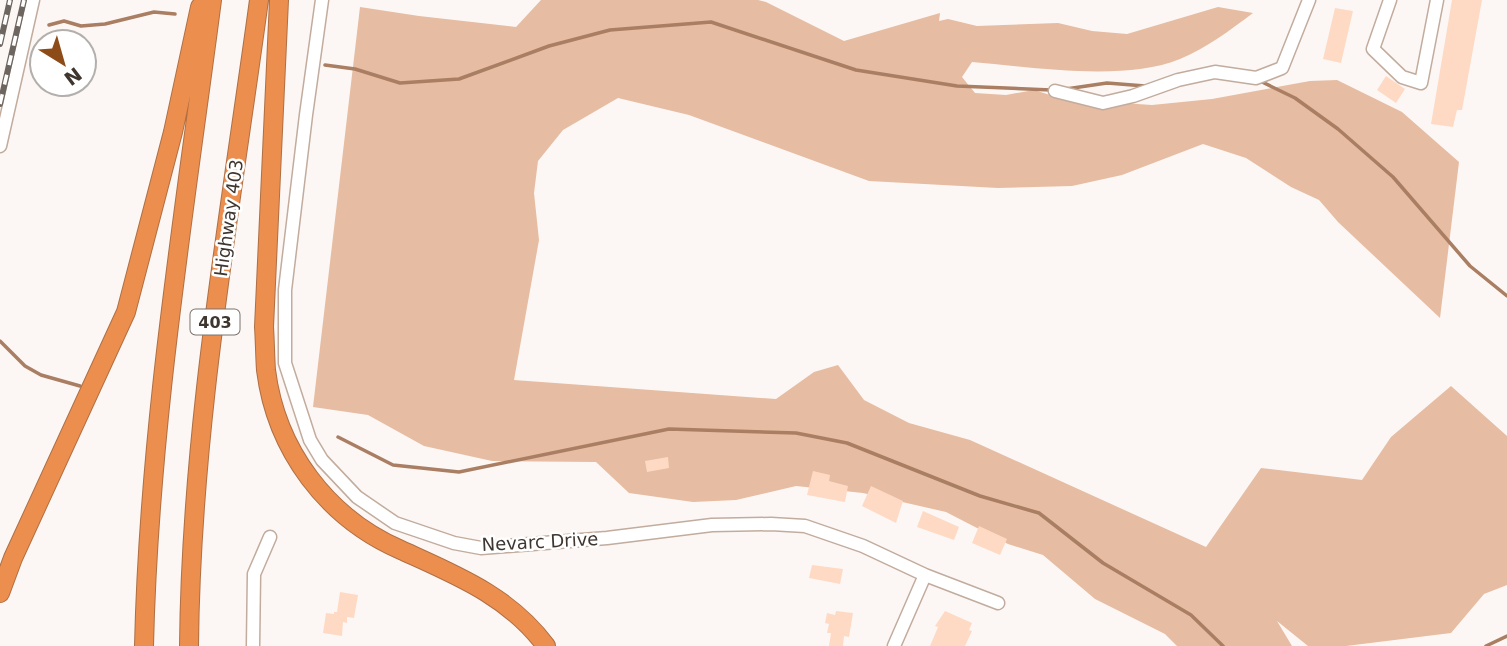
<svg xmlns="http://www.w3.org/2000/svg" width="1507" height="646" viewBox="0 0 1507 646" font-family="'DejaVu Sans',sans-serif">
	<rect width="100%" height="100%" fill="#fcf7f4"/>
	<path fill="#e6bca2" d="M541,0h217l8,2 78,39 96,-28 -1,8 9,-2 29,7 81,-3 34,8 35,3 91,-27 35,6c-23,17 -46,35 -73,46 -56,23 -148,8 -208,3l-10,15 13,16 31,2 28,-5 29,9 89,6 60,-6 98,-18 27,-1 65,32 57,50 -19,156 -102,-96 -19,-22 -28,-13 -45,-29 -43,-14 -81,31 -50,11 -74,2 -129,-7 -180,-66 -71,-17 -55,32 -25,31 -4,32 5,47 -25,140 262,19 38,-27 24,-7 26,35 45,23 61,17 236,107 55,-79 101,12 29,-43 60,-51 56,50v149l-23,9 -33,39 -105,13h-38l-31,-25 15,25h-115l-12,-12 -70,-35 -52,-44 -35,-11 -62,-32 -83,-19 -67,-7 -60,14 -43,2 -64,-9 -33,-31 -104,-1 -68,-15 -56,-31 -55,-8 47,-400 59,9 97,11z"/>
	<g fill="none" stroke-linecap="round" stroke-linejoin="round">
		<path stroke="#a97e62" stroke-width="3.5" d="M49,25l15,-4 17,5 24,-2 49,-12 21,2
			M325,65l30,4 45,14 59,-4 90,-33 61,-16 101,-8 145,48 101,16 94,4
			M1258,80l37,18 43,31 55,48 77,89 37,30
			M1066,89l41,-6 38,3
			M0,341l25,25 16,9 39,11
			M338,437l55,28 66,7 210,-43 127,4 51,10 133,53 59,17 64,50 88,52 32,31
			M1486,646l21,-10"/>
	</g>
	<path fill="#fedac4" d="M1452,0h30l-20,110h-5l-4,17 -22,-3z
		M1335,8l18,3 -12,52 -18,-4z
		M1386,76l19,13 -9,14 -19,-13z
		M668,457l1,11 -22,4 -2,-11z
		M813,471l17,4 -1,6 19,5 -3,16 -38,-7z
		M871,486l32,15 -7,22 -34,-17z
		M923,511l36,16 -5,13 -37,-13z
		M979,526l28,13 -7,16 -28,-12z
		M812,565l31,4 -3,15 -31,-6z
		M340,592l18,3 -4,23 -7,-1v6l-4,-1 -1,14 -19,-3 3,-20 8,1v-2h3z
		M836,611l17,2 -4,24 -5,-1 -1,10h-14l2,-13h-4l2,-9 -4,-1 2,-10 8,2z
		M945,611l27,12 -3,7 3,1 -7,15h-35l8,-19 -3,-1z"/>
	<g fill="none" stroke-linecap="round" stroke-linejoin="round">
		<defs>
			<path id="minor" d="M322,0l-16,115 -21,175v73l25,77 12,20 35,37 38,26 59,20 27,5 126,-10 105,-13 59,-1 34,2 58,20 62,29 73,28
				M1390,0l-17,49 29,28 19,6 16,-83
				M1055,91l48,12 30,-7 45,-16 37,-8 41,6 26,-10 27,-68
				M0,146l33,-146
				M253,646l1,-72 16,-37
				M894,646l31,-71"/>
			<path id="highway" d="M279,0l-15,327c1,14 1,29 2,43 10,80 61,148 135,180 55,25 108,46 145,96
				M0,593l13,-35 113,-246 47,-180 27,-125
				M144,646c5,-217 40,-431 68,-646
				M189,646c2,-217 41,-432 70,-646"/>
		</defs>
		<use href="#minor" stroke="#c2ac9e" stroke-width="15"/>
		<use href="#highway" stroke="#af6f44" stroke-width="20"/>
		<use href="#minor" stroke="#fff" stroke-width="12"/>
		<use href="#highway" stroke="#ec8e4e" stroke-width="18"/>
		<defs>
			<path id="rail" d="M0,44l10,-44
				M0,104l24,-104"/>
		</defs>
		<use href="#rail" stroke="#6d6560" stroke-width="6"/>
		<use href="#rail" stroke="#fff" stroke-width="3.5" stroke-dasharray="10" stroke-linecap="butt"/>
	</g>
	<g text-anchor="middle" stroke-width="5" stroke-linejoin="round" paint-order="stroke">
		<rect fill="#fff" stroke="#79726e" stroke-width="2" x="190.5" y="309.5" width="49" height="25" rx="5"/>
		<g font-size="16" font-weight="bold" fill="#3f3630">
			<text x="215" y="328">403</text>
		</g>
		<g font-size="18" fill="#3f3630" stroke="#fff">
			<text transform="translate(229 218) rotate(-82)" y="6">Highway 403</text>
			<text transform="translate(540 542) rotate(-3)" y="6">Nevarc Drive</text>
		</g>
	</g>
	<g transform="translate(63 63) rotate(143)"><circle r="33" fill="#ffffff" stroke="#b2afac" stroke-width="2"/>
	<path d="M0-5L12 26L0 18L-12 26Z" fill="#8d4b18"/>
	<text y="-10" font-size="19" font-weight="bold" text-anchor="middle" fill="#3f3630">N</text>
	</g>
</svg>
